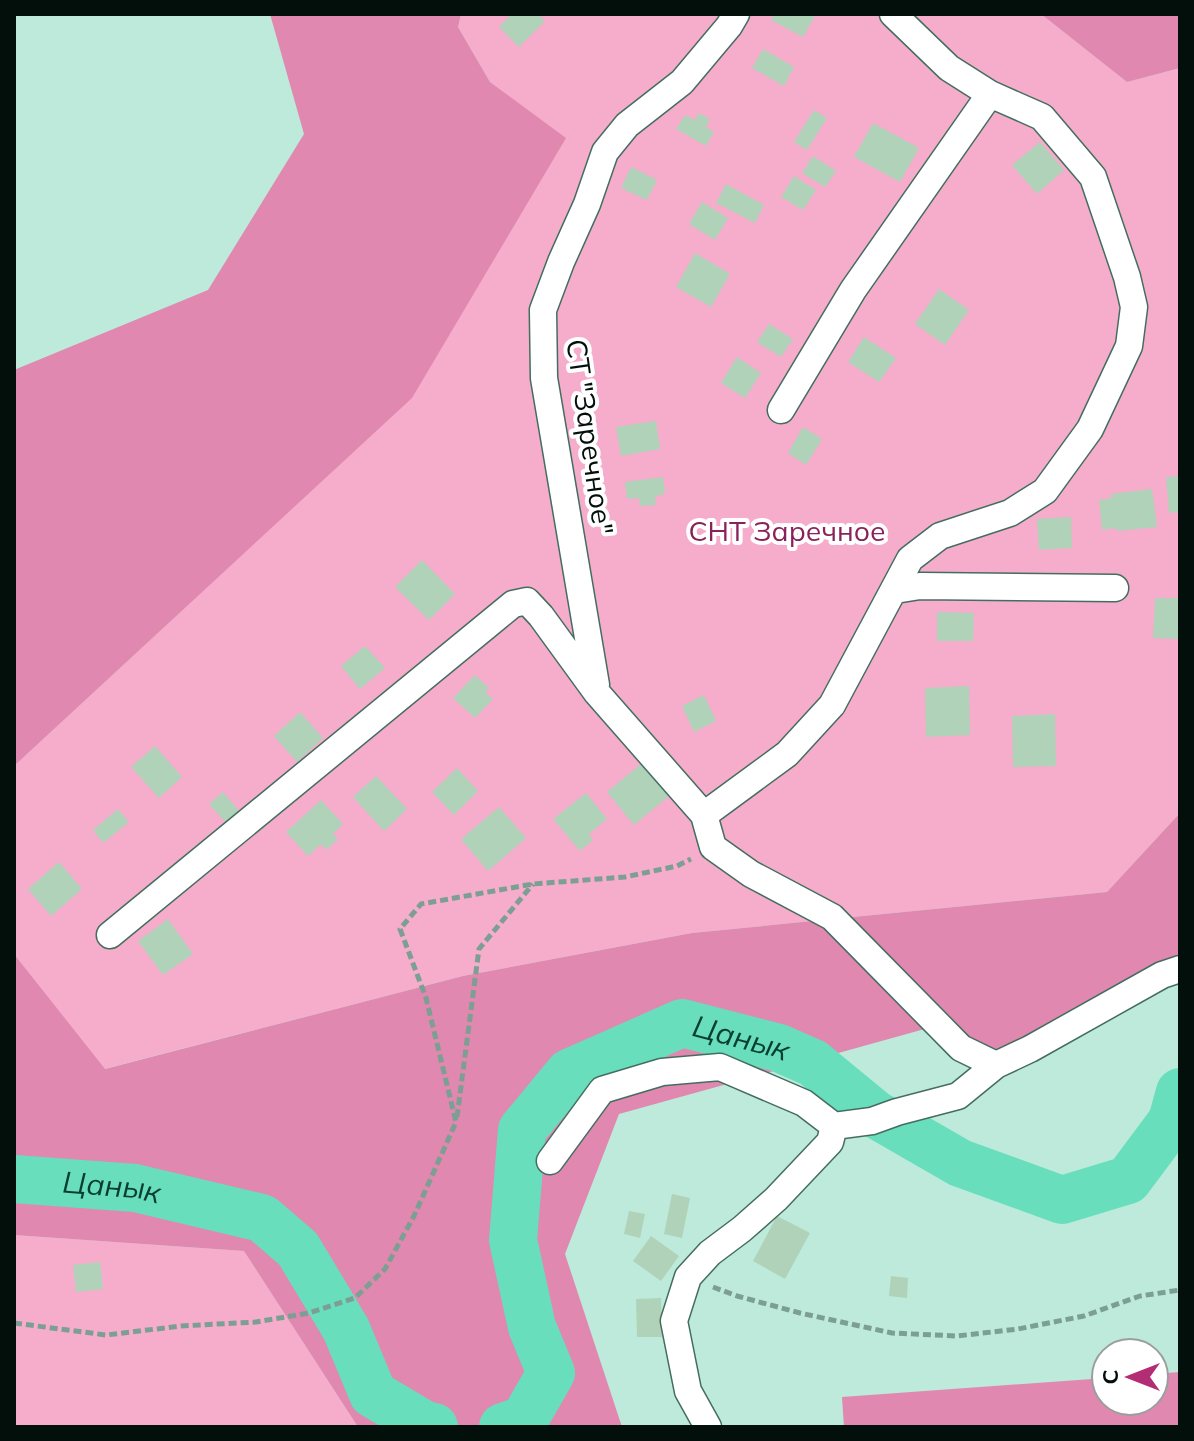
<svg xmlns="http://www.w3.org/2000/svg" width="1194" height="1441" viewBox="0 0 1194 1441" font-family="Mulish,sans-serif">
	<rect width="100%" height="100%" fill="#bdeada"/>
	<path fill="#f5adcb" d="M461,14h580l86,68 53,-14v745l-73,79 -415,41 -229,43 -359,93 -90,-115v-188l397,-368 154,-260 -75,-56 -32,-55z
		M14,1235l230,16 114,176h-344z"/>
	<path fill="#e088af" d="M270,14h191l-3,13 32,55 76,56 -154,260 -398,368v-396l194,-80 96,-156z
		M1041,14h139v54l-53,14z
		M1180,813v156l-184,96 -57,-40 -320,89 -54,140 57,173h-264l-114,-176 -230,-16v-281l91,115 358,-93 229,-43 415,-41z
		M1180,1372v55h-336l-2,-30 264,-19v23h48v-27z"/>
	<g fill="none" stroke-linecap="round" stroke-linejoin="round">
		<g stroke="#68debd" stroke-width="48">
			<path id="s1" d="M14,1179l121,9 127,30 36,31 48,80 27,65 52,31 9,2"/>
			<path id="s2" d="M503,1427l21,-7 27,-47 -19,-46 -19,-87 9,-110 47,-57 113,-50 97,25 34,15 62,51 85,49 102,37 66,-20 44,-59 8,-29"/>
		</g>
	</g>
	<path fill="#b0d2b8" d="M512,14h26l7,7 -26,26 -20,-20z
		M774,14h42l-13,23 -32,-17z
		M763,49l31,18 -10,19 -32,-18z
		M814,110l13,8 -20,32 -13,-8z
		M699,113l11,6 -4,8 8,5 -8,14 -30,-17 9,-14 10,5z
		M873,123l46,25 -19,34 -46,-25z
		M1040,142l24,28 -27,24 -25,-29z
		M813,156l23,15 -11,16 -23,-14z
		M631,167l26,13 -10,20 -26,-12z
		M794,176l22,14 -13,20 -22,-13z
		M726,184l38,21 -9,18 -39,-20z
		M702,202l26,16 -13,22 -26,-16z
		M695,253l35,21 -19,33 -35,-20z
		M939,289l30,21 -24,35 -30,-21z
		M769,324l24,15 -12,18 -24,-15z
		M864,337l32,21 -17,24 -31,-20z
		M737,357l24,16 -16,25 -24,-15z
		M656,421l4,28 -39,7 -5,-29z
		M803,427l19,12 -16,26 -18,-12z
		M1180,476v36l-11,1 -3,-36z
		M663,477l2,17 -10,2 1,9 -16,1 -1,-8 -12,1 -2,-17z
		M1152,489l5,38 -40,4 -1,-3 -14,2 -3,-30 13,-2 -1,-4z
		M1071,517l1,31 -33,2 -2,-31z
		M422,560l33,34 -26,26 -34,-33z
		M1155,598h25v41l-27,-1z
		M937,612l37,1 -1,28h-36z
		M365,646l20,22 -25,21 -19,-23z
		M475,675l14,13 -4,4 8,7 -18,19 -22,-20z
		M969,686l1,49 -44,2 -1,-49z
		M704,695l12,26 -22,11 -12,-26z
		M300,712l23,26 -26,24 -23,-26z
		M1055,714l1,52 -43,1 -1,-51z
		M155,746l27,31 -23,21 -28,-31z
		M642,763l27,33 -35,29 -27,-33z
		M457,768l21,23 -24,24 -22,-23z
		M376,776l31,33 -23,22 -31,-34z
		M223,792l17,20 -13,12 -18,-20z
		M586,793l21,26 -18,15 4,6 -13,11 -27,-32z
		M321,800l22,24 -10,10 5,5 -12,11 -5,-6 -13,12 -22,-24z
		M499,807l27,31 -38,33 -27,-32z
		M118,809l11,13 -26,21 -10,-13z
		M59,862l23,27 -31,27 -23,-27z
		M168,919l25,35 -30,21 -25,-34z
		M672,1194l18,4 -8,40 -18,-4z
		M629,1211l16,3 -5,24 -16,-4z
		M777,1216l33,17 -25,46 -32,-18z
		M651,1236l28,20 -18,25 -28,-20z
		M100,1262l3,27 -27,3 -3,-27z
		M891,1276l17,2 -1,20 -18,-2z
		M661,1298l1,39h-25l-1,-38z"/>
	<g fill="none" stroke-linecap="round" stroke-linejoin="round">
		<defs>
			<path id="minor" d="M781,410l72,-120 137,-196
				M895,590l25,-4 195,2
				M596,685l-52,-307 -1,-68 18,-48 26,-58 18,-52 22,-27 55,-43 47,-56 7,-12
				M704,815l83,-61 45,-49 78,-146 30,-23 70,-23 35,-22 45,-62 39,-83 5,-39 -7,-30 -34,-100 -51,-60 -52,-23 -41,-26 -56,-54
				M110,935l403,-331 14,-3 14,15 56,77 107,122 9,32 38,27 81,43 129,131 35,17 34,-16 132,-74 18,-6
				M834,1126l38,-5 25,-9 61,-16 38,-31
				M550,1161l52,-71 60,-18 58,-5 84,36 30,23 -4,16 -54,57 -34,30 -32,24 -22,24 -14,44 14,70 20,36"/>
		</defs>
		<use href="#minor" stroke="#446d60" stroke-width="29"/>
		<path stroke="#7d9f93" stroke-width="5" stroke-dasharray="8 4" stroke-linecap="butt" d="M457,1117l22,-168 54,-65
			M713,1287l24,9 63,17 92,20 65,3 61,-7 66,-13 56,-20 40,-6
			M14,1323l92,12 75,-9 75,-4 53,-9 46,-15 30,-29 29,-53 42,-94 -30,-124 -26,-69 21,-25 112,-20 92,-7 52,-11 14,-7"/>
		<use href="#minor" stroke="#fff" stroke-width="26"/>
	</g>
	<g text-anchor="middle" stroke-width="8" stroke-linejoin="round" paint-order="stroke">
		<g font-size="28" fill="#020f0a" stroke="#fff">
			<text transform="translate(590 437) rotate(82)" y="10">СТ "Заречное"</text>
		</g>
		<g font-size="28" fill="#892259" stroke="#fff">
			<text x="787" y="541">СНТ Заречное</text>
		</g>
		<g font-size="30" font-style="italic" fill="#083f32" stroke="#fff">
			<text dy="10" stroke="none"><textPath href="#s2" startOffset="584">Цанык</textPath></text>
			<text dy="10" stroke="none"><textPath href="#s1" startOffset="98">Цанык</textPath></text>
		</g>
	</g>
	<rect width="1194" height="1441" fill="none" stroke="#020f0a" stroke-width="32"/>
	<g transform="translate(1130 1377) rotate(270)"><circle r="38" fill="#ffffff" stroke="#9a9f9d" stroke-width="2"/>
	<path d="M0-6L14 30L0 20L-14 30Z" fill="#b22d74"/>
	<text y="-12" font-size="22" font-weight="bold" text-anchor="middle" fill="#020f0a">С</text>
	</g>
</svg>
